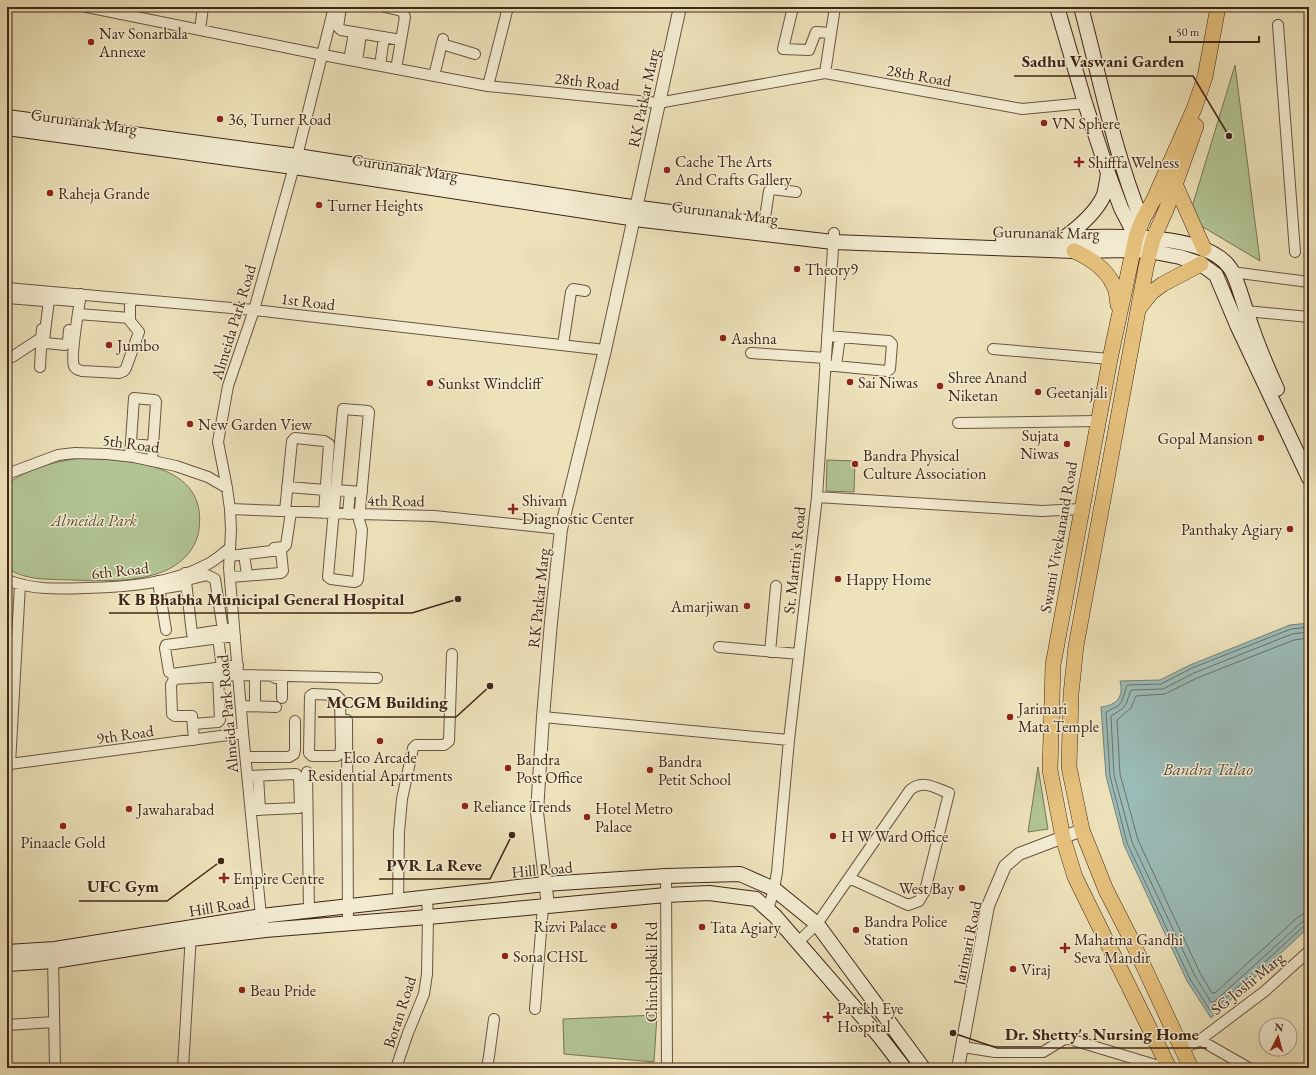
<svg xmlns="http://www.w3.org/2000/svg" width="1316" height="1075" viewBox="0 0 1316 1075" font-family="'EB Garamond',serif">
	<rect width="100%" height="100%" fill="#ede2ba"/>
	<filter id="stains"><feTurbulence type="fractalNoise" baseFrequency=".005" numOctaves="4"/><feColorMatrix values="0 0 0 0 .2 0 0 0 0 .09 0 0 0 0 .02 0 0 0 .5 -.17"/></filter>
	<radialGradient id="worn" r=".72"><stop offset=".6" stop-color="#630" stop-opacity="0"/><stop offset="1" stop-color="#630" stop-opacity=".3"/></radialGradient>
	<path fill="#b2c494" stroke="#7a7556" d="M1235,65l25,196 -62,-37 -6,-17z
		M80,458c47,2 128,4 119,71 -2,19 -16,33 -32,41 -30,13 -65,11 -96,10 -22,-1 -45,1 -64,-12v-84c22,-16 46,-22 73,-26z
		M827,460l28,1 -1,31 -28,-1z
		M1038,767l10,62 -20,3z
		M657,1015l-3,47 -90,-8 -1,-35z"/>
	<path fill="#9bbcb8" stroke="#778078" d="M1309,623v304l-98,91 -24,-37 -63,-136 -18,-69 -5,-69c16,-2 23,-10 19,-26l40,-1 30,-15 100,-40z"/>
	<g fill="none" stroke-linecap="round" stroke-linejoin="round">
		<path stroke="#6e7168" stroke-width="1" d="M1309,627l-18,2 -99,39 -31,16 -34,1 -5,16 -4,5 -12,6 4,64 17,67 63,136 20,31h3l92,-85 4,-1
			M1309,632l-17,2 -98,39 -31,16 -32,1 -5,14 -4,5 -11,7 3,59 18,67 63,134 16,26h3l88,-80 7,-3
			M1309,638l-15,2 -97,38 -32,16 -29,2 -5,12 -14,12 3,54 18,66 62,133 12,20h3l83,-76 5,-3 6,-1"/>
		<defs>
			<path id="minor" d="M87,7l236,48 165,31 170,17 167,-30 197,36 63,-6
				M341,7l-3,20 3,3 60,10
				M385,7l17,4 3,6 -9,52
				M793,7l-10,42 26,1 7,-18 15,1
				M1278,25l17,227
				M200,30l3,-23
				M442,44l33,10
				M349,60l5,-27
				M357,61l4,-27
				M380,66l4,-29
				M825,73l10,-66
				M434,76l9,-37
				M488,86l20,-79
				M763,231l6,-40 3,-2 24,3
				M1232,272l77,10
				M7,288l247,22 351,40
				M50,292l-6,48 2,3 19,2 3,-3 1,-12
				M81,294c-2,13 -11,63 -7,72 2,4 5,4 8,5l37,2 5,-2 2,-3 13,-36 -9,-11v-22
				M7,298l38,3
				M49,299l24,2
				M1246,311l63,6
				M78,314l52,4
				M563,345l8,-53 2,-3 12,2
				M993,349l117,10
				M751,353l75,5
				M7,359l5,-2 29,-19 1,-9
				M825,365l62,6 3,-2 2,-25 -3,-3 -62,-5
				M836,365l4,-28
				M40,367l1,-19 4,-6
				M343,409l25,2 1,1 -10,108 3,10 -4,49 -1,2 -3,1 -23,-3 -3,-2z
				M958,423l140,-2
				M131,444l22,2
				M130,456l4,-58 21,2 1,2 -4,59
				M7,474l51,-19 17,-2 32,1 27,3 42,9 32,11 19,11 3,21 1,21 -2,38 14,165 18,183 2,6
				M287,487l39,3
				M227,488l-9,-46 10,-56 26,-76 43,-154 37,-149
				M336,490l26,2
				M817,497l225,14 39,-2
				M230,509l130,5 74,2 127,13
				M285,511l7,-70 3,-3 29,3 5,3 -5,69
				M348,514l2,-23
				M274,548l10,-1 2,-2 5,-33
				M244,554l3,21
				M185,573l7,61h4l38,-6
				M230,577l51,-4 2,-2 -2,-20 -1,-1 -50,6
				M7,580c25,10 52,9 79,8 41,-1 85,-4 122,-24 8,-4 15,-11 22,-16
				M187,580l20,-5 8,4 8,51
				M158,581l8,49
				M20,585l-10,179 233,-31
				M159,589l24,-4
				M235,636l-69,9 -1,3 4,24 3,2 66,-9
				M218,638l4,29
				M719,647l80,7
				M770,652l6,-66
				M255,675v31
				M275,678h7v20
				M313,694l23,1 4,4 1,49 -1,5 -3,3h-25l-3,-3 1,-57z
				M241,706l35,1
				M543,717l246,23
				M347,720l1,204
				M193,724l25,-2 2,-2 -2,-44
				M194,740l-2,-24h-17l-3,-2 -1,-29 3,-6 65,-4 138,3
				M246,757h43l5,-3 1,-4v-29
				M307,772l2,139
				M248,776l48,-2 3,3 1,29 -1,2 -48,2
				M258,776l2,34
				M666,876l1,192
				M398,901l1,-69 3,-33 11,-51 3,-3h28l5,-4 3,-87
				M768,910l6,-21 3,-17 12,-132 28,-243 17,-264
				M798,942l19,-18 93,-134c13,-11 25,-2 39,3l-24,98 -6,10 -11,4 -59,-27
				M53,956l2,112
				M535,1009l8,-103
				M7,1025l47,-3
				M1200,1040l49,28
				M963,1047l32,5h48l23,-14 96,29
				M1183,1049l17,-9 65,-49 44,-40
				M183,1068l8,-134
				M396,1068l12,-35 16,-39 3,-20 1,-57 -1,-19
				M487,1068l2,-12 5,-37"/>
			<path id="tertiary" d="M548,906l-11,-94 6,-95 8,-95 10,-93 44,-179 75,-343
				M958,1068l30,-162 17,-40 14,-12 63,-24"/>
			<path id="secondary" d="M1057,7l28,96 23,70 13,35 15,29
				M1081,7c19,71 33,145 61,214
				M7,117l290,39 328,50 136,18
				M7,128l287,39 349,53 190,22 241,9 59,-1 16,1 31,6 21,7 15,11 21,50 72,153
				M1064,238c15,-11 32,-25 40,-43 2,-7 3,-15 4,-22
				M1003,240c51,2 204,-21 230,33 6,13 10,29 15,43 8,25 18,49 29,73
				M7,952l48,-3 206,-33 284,-32 121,-8 74,-2 34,15 43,35 106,144
				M7,964l47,-3 137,-22 74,-9 163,-13 238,-22 43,-2 47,6 19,17 105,121 24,31"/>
			<path id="primary" d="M1175,184l29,65
				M1074,251c15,6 32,18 39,33 4,6 4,14 5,21
				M1139,308l13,-16 11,-8 38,-20
				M1169,1068l-94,-191 -12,-39 -13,-68 3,-105 57,-306 26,-122 6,-16 12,-22 40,-90 11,-32 13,-70
				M1191,1068l-60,-129 -25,-49 -24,-60 -13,-63 2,-73 5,-48 70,-379 7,-28 13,-29 30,-84"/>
		</defs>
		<use href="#minor" stroke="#6c5541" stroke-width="12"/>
		<use href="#tertiary" stroke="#6c5541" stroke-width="14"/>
		<use href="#secondary" stroke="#412619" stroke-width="16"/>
		<use href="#primary" stroke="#412619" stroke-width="16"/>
		<use href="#minor" stroke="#f3ecd2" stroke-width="10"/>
		<use href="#tertiary" stroke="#f3ecd2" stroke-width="12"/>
		<use href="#secondary" stroke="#f3ecd2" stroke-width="14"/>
		<use href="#primary" stroke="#e6c17d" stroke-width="15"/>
	</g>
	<g fill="#8f2418" stroke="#f3ecd2" stroke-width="1.5">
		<circle cx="91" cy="42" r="4"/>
		<circle cx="220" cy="119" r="4"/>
		<circle cx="1044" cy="123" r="4"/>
		<path d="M1077 156h4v4h4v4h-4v4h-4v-4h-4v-4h4z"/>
		<circle cx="667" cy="170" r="4"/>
		<circle cx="50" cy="193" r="4"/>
		<circle cx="319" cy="205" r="4"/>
		<circle cx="797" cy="269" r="4"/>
		<circle cx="723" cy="338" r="4"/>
		<circle cx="109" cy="345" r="4"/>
		<circle cx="850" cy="382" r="4"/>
		<circle cx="430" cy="383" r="4"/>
		<circle cx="940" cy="386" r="4"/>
		<circle cx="1038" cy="392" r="4"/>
		<circle cx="190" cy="424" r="4"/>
		<circle cx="1261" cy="438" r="4"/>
		<circle cx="1067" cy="444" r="4"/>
		<circle cx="855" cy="464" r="4"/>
		<path d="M511 503h4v4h4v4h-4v4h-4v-4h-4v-4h4z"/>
		<circle cx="1290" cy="529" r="4"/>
		<circle cx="838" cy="579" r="4"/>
		<circle cx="747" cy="606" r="4"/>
		<circle cx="1010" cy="717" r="4"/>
		<circle cx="380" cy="741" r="4"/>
		<circle cx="508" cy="768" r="4"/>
		<circle cx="650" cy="770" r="4"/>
		<circle cx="465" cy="806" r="4"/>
		<circle cx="129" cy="809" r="4"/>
		<circle cx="587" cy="817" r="4"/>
		<circle cx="63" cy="826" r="4"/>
		<circle cx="833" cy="836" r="4"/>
		<path d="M222 872h4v4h4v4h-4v4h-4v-4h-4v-4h4z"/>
		<circle cx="962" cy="888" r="4"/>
		<circle cx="614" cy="926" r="4"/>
		<circle cx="702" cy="927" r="4"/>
		<circle cx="856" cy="930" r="4"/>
		<path d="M1063 942h4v4h4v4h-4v4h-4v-4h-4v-4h4z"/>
		<circle cx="505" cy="956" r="4"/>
		<circle cx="1013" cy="969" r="4"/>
		<circle cx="242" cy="990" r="4"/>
		<path d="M826 1011h4v4h4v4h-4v4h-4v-4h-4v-4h4z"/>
	</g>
	<g text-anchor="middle" stroke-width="3" stroke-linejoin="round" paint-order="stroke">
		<g font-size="16" fill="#412619" stroke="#f3ecd2" text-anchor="start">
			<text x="99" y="39">Nav Sonarbala<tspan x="99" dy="18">Annexe</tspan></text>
			<text x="228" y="125">36, Turner Road</text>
			<text x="1052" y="129">VN Sphere</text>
			<text x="675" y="167">Cache The Arts<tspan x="675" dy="18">And Crafts Gallery</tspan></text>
			<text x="1088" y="168">Shifffa Welness</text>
			<text x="58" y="199">Raheja Grande</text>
			<text x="327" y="211">Turner Heights</text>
			<text x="805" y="275">Theory9</text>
			<text x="731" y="344">Aashna</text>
			<text x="117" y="351">Jumbo</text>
			<text x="948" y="383">Shree Anand<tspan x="948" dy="18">Niketan</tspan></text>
			<text x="858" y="388">Sai Niwas</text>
			<text x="438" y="389">Sunkst Windcliff</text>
			<text x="1046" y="398">Geetanjali</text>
			<text x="198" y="430">New Garden View</text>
			<text x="1059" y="441" text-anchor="end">Sujata<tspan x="1059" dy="18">Niwas</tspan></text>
			<text x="1253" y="444" text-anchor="end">Gopal Mansion</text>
			<text x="863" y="461">Bandra Physical<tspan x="863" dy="18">Culture Association</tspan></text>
			<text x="522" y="506">Shivam<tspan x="522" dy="18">Diagnostic Center</tspan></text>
			<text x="1282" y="535" text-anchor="end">Panthaky Agiary</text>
			<text x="846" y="585">Happy Home</text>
			<text x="739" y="612" text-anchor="end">Amarjiwan</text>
			<text x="1018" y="714">Jarimari<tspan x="1018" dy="18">Mata Temple</tspan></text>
			<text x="380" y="763" text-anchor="middle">Elco Arcade<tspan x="380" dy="18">Residential Apartments</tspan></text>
			<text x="516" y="765">Bandra<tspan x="516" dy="18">Post Office</tspan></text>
			<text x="658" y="767">Bandra<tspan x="658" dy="18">Petit School</tspan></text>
			<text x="473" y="812">Reliance Trends</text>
			<text x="595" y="814">Hotel Metro<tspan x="595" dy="18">Palace</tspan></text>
			<text x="137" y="815">Jawaharabad</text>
			<text x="841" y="842">H W Ward Office</text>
			<text x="63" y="848" text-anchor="middle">Pinaacle Gold</text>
			<text x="233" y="884">Empire Centre</text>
			<text x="954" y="894" text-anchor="end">West Bay</text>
			<text x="864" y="927">Bandra Police<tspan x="864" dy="18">Station</tspan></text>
			<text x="606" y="932" text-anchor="end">Rizvi Palace</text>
			<text x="710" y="933">Tata Agiary</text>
			<text x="1074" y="945">Mahatma Gandhi<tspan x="1074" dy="18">Seva Mandir</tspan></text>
			<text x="513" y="962">Sona CHSL</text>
			<text x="1021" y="975">Viraj</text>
			<text x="250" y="996">Beau Pride</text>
			<text x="837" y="1014">Parekh Eye<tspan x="837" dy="18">Hospital</tspan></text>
		</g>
		<g font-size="16" fill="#412619" stroke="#f3ecd2">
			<text transform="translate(919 75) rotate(10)" y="6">28th Road</text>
			<text transform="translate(587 81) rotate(6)" y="6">28th Road</text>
			<text transform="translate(643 98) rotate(-78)" y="6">RK Patkar Marg</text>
			<text transform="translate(84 121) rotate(8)" y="6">Gurunanak Marg</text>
			<text transform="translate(405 167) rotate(9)" y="6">Gurunanak Marg</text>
			<text transform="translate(725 212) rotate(7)" y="6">Gurunanak Marg</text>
			<text transform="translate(1046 232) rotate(1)" y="6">Gurunanak Marg</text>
			<text transform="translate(308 301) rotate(7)" y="6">1st Road</text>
			<text transform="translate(233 322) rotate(-73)" y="6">Almeida Park Road</text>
			<text transform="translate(131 443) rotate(8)" y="6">5th Road</text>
			<text transform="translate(396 500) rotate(1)" y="6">4th Road</text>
			<text transform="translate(1058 537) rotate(-80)" y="6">Swami Vivekanand Road</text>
			<text transform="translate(794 560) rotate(-84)" y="6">St. Martin's Road</text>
			<text transform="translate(120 570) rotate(-6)" y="6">6th Road</text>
			<text transform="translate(538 598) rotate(-84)" y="6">RK Patkar Marg</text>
			<text transform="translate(227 714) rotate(-95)" y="6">Almeida Park Road</text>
			<text transform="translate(125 734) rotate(-8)" y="6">9th Road</text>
			<text transform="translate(542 869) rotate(-5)" y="6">Hill Road</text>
			<text transform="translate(219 906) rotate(-9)" y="6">Hill Road</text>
			<text transform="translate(967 943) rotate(-78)" y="6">Jarimari Road</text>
			<text transform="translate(651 972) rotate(-90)" y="6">Chinchpokli Rd</text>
			<text transform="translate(1247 983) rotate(-39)" y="6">SG Joshi Marg</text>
			<text transform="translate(399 1012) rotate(-72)" y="6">Boran Road</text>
		</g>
		<g font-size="16" font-style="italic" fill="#5d4e38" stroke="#f3ecd2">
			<text x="94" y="526">Almeida Park</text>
		</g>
		<g font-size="17" font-style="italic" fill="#584c41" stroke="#f3ecd2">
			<text x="1208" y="775">Bandra Talao</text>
		</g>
	</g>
	<path fill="none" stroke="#412619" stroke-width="1.5" d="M1229 136L1193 76H1014M458 599L412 613H109M490 686L456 717H318M512 835L490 879H379M221 861L167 901H79M953 1033L997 1048H1207"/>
	<g fill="#412619" stroke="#f3ecd2" stroke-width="1.5">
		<circle cx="1229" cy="136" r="4"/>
		<circle cx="458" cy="599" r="4"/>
		<circle cx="490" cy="686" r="4"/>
		<circle cx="512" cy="835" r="4"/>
		<circle cx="221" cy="861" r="4"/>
		<circle cx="953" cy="1033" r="4"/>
	</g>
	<g font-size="17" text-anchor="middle" font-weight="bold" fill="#412619" stroke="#f3ecd2" stroke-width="3" stroke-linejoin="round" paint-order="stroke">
		<text x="1103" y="67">Sadhu Vaswani Garden</text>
		<text x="261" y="605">K B Bhabha Municipal General Hospital</text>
		<text x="387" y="708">MCGM Building</text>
		<text x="434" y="871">PVR La Reve</text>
		<text x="123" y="892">UFC Gym</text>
		<text x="1102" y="1040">Dr. Shetty's Nursing Home</text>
	</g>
	<rect width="1316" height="1075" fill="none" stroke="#ede2ba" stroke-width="24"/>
	<rect x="8" y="8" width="1300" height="1059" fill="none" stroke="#412619" stroke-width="2"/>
	<rect x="12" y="12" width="1292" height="1051" fill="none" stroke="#412619"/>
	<g transform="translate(1278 1037) rotate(6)"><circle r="19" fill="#f3ecd2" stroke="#ac9d88"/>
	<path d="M0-3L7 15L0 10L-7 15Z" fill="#8f2418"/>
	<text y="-6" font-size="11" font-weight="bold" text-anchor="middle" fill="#412619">N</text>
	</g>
	<path d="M1170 36v6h89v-6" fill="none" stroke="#412619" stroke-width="2"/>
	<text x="1176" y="36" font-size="12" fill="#412619" stroke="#f3ecd2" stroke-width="3" paint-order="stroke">50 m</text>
	<rect width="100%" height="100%" filter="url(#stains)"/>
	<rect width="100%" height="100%" fill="url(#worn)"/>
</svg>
